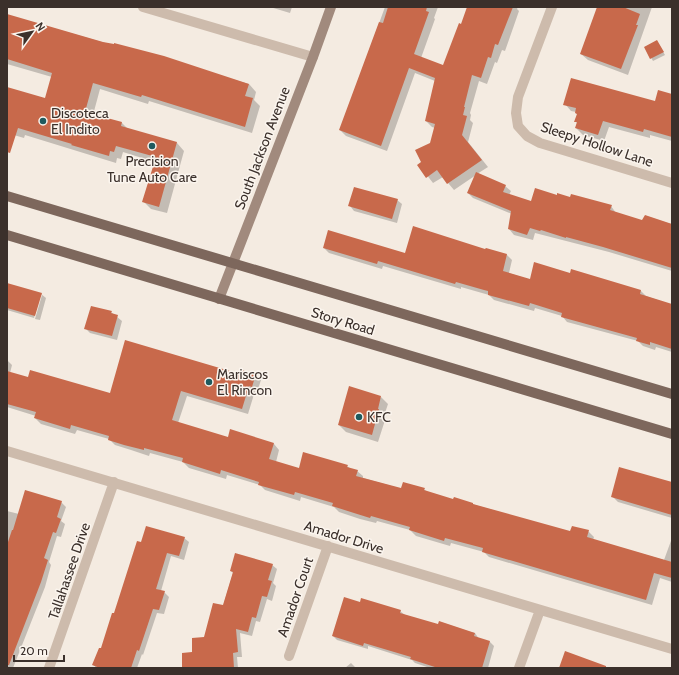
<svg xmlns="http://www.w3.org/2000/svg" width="679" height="675" viewBox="0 0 679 675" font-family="Cabin,sans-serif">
	<rect width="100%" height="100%" fill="#f4ebe1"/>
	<path fill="#0003" d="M270,7h22l-2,6z
		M385,7h53l-4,11 1,1 -14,39 23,8 25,-59h49l-1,2 2,2 -14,40 -3,-1 -5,13 -2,-1 -8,22 -8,-3 -9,32 1,2 -1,5 3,3 -5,19 20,25 -11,7 28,12 6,5 -2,4 23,7 25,-6 14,2 40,8 5,7 27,8 29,3v47l-63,-19 -74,-19 -2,7 -19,-5 -5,-6 3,-15 -39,-16 -5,-5 8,-18 -22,15 -11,-13 -10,6 -14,-18 3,-3 9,-18 4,-16 -3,-1 -6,-6 9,-40 -20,-8 -28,78 -41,-15 -6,-6z
		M598,7h54l-24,68 -40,-15 -7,-6z
		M7,15l242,69 7,8 -2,8 6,6 -8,27 -103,-32 -1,3 -48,-15 -7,26 29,8 6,6 49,14 7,8 -17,62 -16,-4 -8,-8 12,-39 -32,-10 -2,7 -4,-1 -1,5 -91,-28 -1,3 -17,-5v-45l39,12 6,-23 -45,-13z
		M657,41l8,14 -12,6 -8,-14z
		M672,96v45l-22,-6v3l-41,-11 -5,14 -21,-6 -7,-7 2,-4 -3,-3 2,-6 -1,-3 -5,-1 -6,-7 90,-1z
		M397,200l5,4 -5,19 -43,-12 -4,-5z
		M324,248l81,7 81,-5v-1l21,6 5,5 -3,13 21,7 40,-6 71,17 5,5 26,9v47l-16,-5 -1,3 -12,-4 -5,-5 -71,-19 -5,-6 -27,-8 -1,3 -40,-11 -5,-5 -28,-8v2l-78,-23 -1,3 -53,-16z
		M7,283l2,2 32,9 5,4 -6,22 -5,-1 7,-24h-2l-6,23 -27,-8z
		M111,312l11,9 -5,19 -27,-7 -4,-4z
		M7,360l5,5 -2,8 19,5 82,16 130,-19h14l6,5 -4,12 -2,-1 -7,23 -61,-18 -9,27 50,15 46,6 5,6 -3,12 23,7 48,-3 4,3 6,2 6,5v2l39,11h22l4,4 26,7 19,4 2,1 96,28 17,-2 6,6 -1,3 71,20 8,-22v44l-12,-4 -8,27 -163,-48 -5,-5 -33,-9 -1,3 -34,-10 -6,-6 -33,-9 -1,2 -16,-4 -21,-7 -5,-5 -33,-10 -1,4 -35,-11 -5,-5 -33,-10 -1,4 -37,-11 -6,-6 -33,-9 -1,3 -18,-6 -16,-5 -6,-6 -32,-9 -2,4 -34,-10 -6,-6 1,-2 -29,-9z
		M381,397l7,7 -4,12 2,1 -8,25 -32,-10 -7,-7z
		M672,483v35l-54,-16 -6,-6z
		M61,502l5,5 -5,14 4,3 -4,13 -4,-1 -8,26 2,3 -6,22 -32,81h-6v-157l12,3z
		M184,538l5,4 -5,18 -13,-4 -10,35 3,1 5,5 -5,17 -7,-1 -14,42 -1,-1 -5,14h-41l-2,-3 8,-15 40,-107z
		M272,565l5,4 -4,14 3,3 -4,15 -5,-2 -7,23 -4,-1 -4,15 -12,-3 2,24h-5l1,11h-55l21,-30 19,-32 10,-33 -2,-2z
		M361,603l39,8 5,4 33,11 37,7 4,6 11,3 4,4 -6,22h-58l-15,-5 -3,-3 -44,-14v3l-31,-9 -4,-4z
		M351,663l5,5h-11z"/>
	<path fill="#c8694b" d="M388,7h39l-1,4 3,1 -15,42 29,11 16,-42 2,1 6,-17h46l-15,38 -3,-1 -4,14 -3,-1 -7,21 -9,-3 -8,32h1l-2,8 4,1 -5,19 20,25 -35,24 -10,-14 -11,8 -9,-13 4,-3 -6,-12 15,-7 5,-19 -10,-3 10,-43 -26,-10 -28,78 -42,-16 40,-108 4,1z
		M597,7h26l17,7 -4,11h2l-17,44 -41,-15z
		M7,14l96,28 11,2v-1l50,13 85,28 -4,12 8,2 -8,29 -103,-32 -1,2 -48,-14 -8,29 37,10 -1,4 56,16 -18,65 -17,-5 14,-45 -40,-11 -2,6 -4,-1 -1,5 -38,-11 1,-1 -54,-16 -8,25 -3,-1v-65l38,11 7,-25 -45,-14z
		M657,40l7,12 -14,7 -6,-12z
		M571,78l84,23 3,-11 14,4v43l-28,-8 -1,3 -40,-11 -5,14 -23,-7 2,-6h-3l3,-8 -2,-1 1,-5 -13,-3z
		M476,172l30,13 -3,7 28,9 4,-13 22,7v-2l13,4 1,-3 41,11 -2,5 32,10 3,-5 27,9v44l-69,-21 -37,-10v1l-25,-8 -1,1 -10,-3 -3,7 -19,-6 3,-18 -44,-18z
		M354,187l44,12 -6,20 -44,-13z
		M413,226l72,23 1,-1 21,6 -4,17 27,8 4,-17 36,11 1,-4 70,21 -1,4 32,10v45l-22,-7v3l-14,-4 1,-3 -76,-21 1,-4 -32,-10 -1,3 -41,-11v-4l-4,-1 -28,-8 -1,2 -77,-23 -1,3 -54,-16 5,-18 77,23z
		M7,283l35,10 -7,23 -28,-8z
		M91,306l21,5 -1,2 7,2 -6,21 -28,-7z
		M125,340l115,34 1,-4 15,4 -4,13 -3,-1 -7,23 -61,-18 -9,29 56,17 2,-8 44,14 -5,16 30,9 4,-16 45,13 -1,2 11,3 -2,6 45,12 2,-6 22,6 -1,2 29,9 1,-2 19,6v1l97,27 2,-5 17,4 -2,7 85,25v16l-18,-5 -8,27 -164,-48 1,-4 -38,-10 -1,3 -35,-11 1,-3 -39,-11 -1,2 -16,-5 -22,-7 1,-3 -38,-11 -1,3 -36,-10 1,-3 -38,-12 -1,4 -38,-12 1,-4 -39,-10v2l-20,-5 -16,-5 1,-4 -38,-11 -1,4 -36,-11 2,-6 -29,-8v-33l21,6 2,-7 80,23z
		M349,386l32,10 -3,13h1l-7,26 -34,-10z
		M619,467l53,15v33l-61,-18z
		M25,490l37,11 -5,16 4,2 -5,14 -3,-1 -9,26 4,2 -7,22 -32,83h-2v-120l5,-15h1z
		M146,526l39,11 -6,19 -12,-3 -11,36 9,2 -6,19 -6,-1 -14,42 -2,-1 -6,18h-31l-8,-3 7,-17h2l11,-35h2l23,-72 4,1z
		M235,553l38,11 -5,16 4,1 -5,16 -5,-1 -6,22 -4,-1 -4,15 -12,-3 2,23 -5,1 1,15h-52v-15l10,-1v-14l12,-1 9,-34 10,2 10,-33 -3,-1z
		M344,597l16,5 1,-4 40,12 -1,3 38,11 1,-3 36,12 -1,3 16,5 -8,27h-44l-28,-9 1,-2 -47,-14 -1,3 -31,-10z
		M565,651l41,15v2h-47z"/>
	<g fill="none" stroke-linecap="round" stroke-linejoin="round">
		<path stroke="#cdbbac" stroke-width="10" d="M143,7l170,50
			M552,7l-34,90 -2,16 2,13 9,10 13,7 132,40
			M7,451l665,198
			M289,656l39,-110
			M49,668l65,-186
			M519,668l21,-58"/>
		<path stroke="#a18a7d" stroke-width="10" d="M219,299l94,-242 18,-50"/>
		<path stroke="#7d675c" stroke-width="10" d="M7,196l665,198
			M7,235l665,199"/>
	</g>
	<g fill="#1f5a5e" stroke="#fbf5ee" stroke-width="1.5">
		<circle cx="43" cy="121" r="4"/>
		<circle cx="152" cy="146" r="4"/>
		<circle cx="209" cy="382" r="4"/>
		<circle cx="359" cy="417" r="4"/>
	</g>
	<g text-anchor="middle" stroke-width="3" stroke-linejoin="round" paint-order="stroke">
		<g font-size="14" fill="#3b302b" stroke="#fbf5ee" text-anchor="start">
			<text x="51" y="118">Discoteca<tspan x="51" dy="16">El Indito</tspan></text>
			<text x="152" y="166" text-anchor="middle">Precision<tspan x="152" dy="16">Tune Auto Care</tspan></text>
			<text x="217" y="379">Mariscos<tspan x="217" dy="16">El Rincon</tspan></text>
			<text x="367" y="422">KFC</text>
		</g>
		<g font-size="14" fill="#3b302b" stroke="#fbf5ee">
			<text transform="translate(597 144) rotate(18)" y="5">Sleepy Hollow Lane</text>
			<text transform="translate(262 148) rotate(-69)" y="5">South Jackson Avenue</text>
			<text transform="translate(343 321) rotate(17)" y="5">Story Road</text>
			<text transform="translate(344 537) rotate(17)" y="5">Amador Drive</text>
			<text transform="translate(69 571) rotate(-71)" y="5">Tallahassee Drive</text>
			<text transform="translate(295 597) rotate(-71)" y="5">Amador Court</text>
		</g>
	</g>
	<rect width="679" height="675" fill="none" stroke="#3b302b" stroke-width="16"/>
	<g transform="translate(32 32) rotate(57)" stroke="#fbf5ee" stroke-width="3" paint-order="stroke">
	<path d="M0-3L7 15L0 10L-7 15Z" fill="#3b302b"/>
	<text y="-6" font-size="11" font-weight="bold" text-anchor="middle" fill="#3b302b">N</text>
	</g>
	<path d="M14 655v6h50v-6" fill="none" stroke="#3b302b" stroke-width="2"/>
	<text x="20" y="655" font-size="12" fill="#3b302b" stroke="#fbf5ee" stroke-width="3" paint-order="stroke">20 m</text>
</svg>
